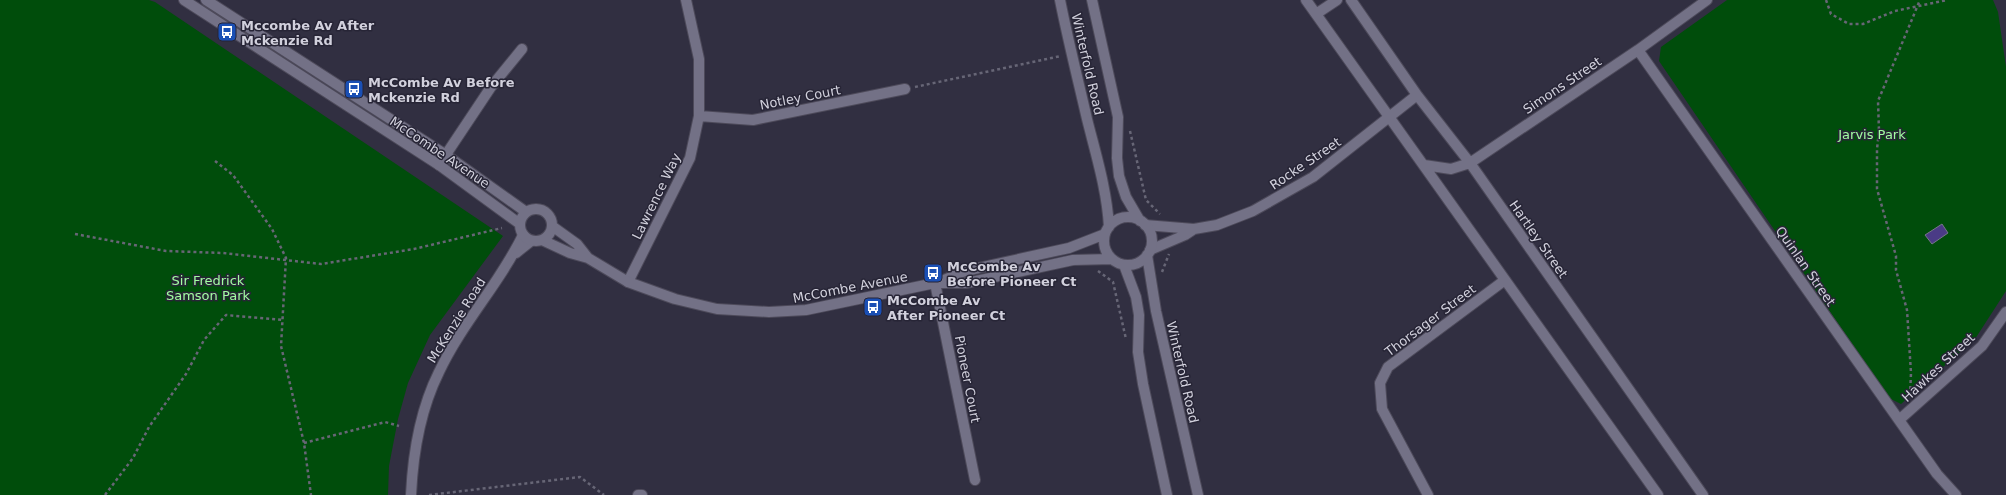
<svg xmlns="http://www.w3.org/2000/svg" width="2006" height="495" viewBox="0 0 2006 495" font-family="'DejaVu Sans',sans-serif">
	<rect width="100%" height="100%" fill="#312f41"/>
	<path fill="#004d0b" d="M0,0h149l6,2 348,234 -73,99 -22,48 -10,36 -9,47 -1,29h-388z
		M1727,0h266l5,12 8,55v224l-31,48 -74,65 -12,-6 -230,-337 2,-14z"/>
	<path fill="#4a3b86" stroke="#77758b" d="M1942,224l6,9 -16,11 -7,-9z"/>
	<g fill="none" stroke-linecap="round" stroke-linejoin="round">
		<defs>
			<path id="street" d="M1306,0l352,495
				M1351,0l66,95 53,68 233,332
				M1316,14l21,-14
				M1638,50l299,424 19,21
				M699,116l54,4 152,-31
				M439,165l52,-78 31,-38
				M1424,165l27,4 19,-6 168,-113 69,-50
				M1145,225l49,4 23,-4 36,-14 60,-34 104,-82
				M1150,250l35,-15 9,-6
				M516,253l15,-12
				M628,282l62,-124 9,-42v-57l-13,-59
				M935,283l40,197
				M1899,420l83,-74 24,-34
				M411,495c2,-43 9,-85 28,-123 23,-49 61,-89 84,-137
				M638,495h4
				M1428,495l-46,-86 -2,-26 8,-16 117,-87"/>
			<path id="secondary" d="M184,0l255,165 81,59
				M206,0l240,155 80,57
				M1060,0c8,40 18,80 27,119 9,36 20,71 22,108
				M1092,0l26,117 -1,41 2,18 7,21 14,24
				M520 225a16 16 0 1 1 32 0a16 16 0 1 1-32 0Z
				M1104 241a24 24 0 1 1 48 0a24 24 0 1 1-48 0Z
				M552,226l25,18 11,14
				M542,240l28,13 18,5 40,24 47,17 42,10 52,3 37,-2 129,-27h32l106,-23 39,-1
				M1147,255l9,56 42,184
				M1124,265l12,32 3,18 -1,37 5,32 24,111
				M939,282l26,-11 104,-23 36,-14"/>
		</defs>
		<use href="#street" stroke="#4d4a5a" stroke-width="12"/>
		<use href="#secondary" stroke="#4d4a5a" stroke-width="12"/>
		<path stroke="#676676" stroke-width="2.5" stroke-dasharray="3 3" stroke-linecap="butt" d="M1826,0l5,14 18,10h14l32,-13 52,-11
			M915,87l146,-31
			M1130,131l16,69 14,14
			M215,161l18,14 39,54 14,29 -5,88 23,97 7,52
			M75,234l91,17 57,2 98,11 93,-15 88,-21
			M1098,271l15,11 13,57
			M1162,272l7,-18
			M1910,395l1,-22 -4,-63 -11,-40v-14l-19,-67v-40l2,-18 -1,-30 42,-101
			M304,443l81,-21 14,4
			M105,495l28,-37 16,-31 37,-53 18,-34 22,-25 57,5
			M429,495l151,-18 24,18"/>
		<use href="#street" stroke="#737186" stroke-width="10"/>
		<use href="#secondary" stroke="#737186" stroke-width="10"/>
	</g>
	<defs>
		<symbol id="bus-square" viewBox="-11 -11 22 22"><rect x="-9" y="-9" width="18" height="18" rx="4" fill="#1a4fb4" stroke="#272536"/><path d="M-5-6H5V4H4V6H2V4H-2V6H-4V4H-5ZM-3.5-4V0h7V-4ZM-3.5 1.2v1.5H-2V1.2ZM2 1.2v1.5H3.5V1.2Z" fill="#fff"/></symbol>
	</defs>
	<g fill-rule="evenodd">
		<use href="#bus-square" x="216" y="21" width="22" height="22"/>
		<use href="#bus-square" x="343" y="78" width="22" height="22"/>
		<use href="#bus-square" x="922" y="262" width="22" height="22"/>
		<use href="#bus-square" x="862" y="296" width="22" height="22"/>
	</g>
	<g text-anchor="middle" stroke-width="3" stroke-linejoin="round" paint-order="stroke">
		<g font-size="13" font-weight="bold" fill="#d2d1dd" stroke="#272536" text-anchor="start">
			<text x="241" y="30">Mccombe Av After<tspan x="241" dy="15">Mckenzie Rd</tspan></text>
			<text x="368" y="87">McCombe Av Before<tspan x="368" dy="15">Mckenzie Rd</tspan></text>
			<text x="947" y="271">McCombe Av<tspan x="947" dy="15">Before Pioneer Ct</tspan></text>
			<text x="887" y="305">McCombe Av<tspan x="887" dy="15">After Pioneer Ct</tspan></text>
		</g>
		<g font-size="13" fill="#d2d1dd" stroke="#272536">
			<text transform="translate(1088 64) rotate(77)" y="5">Winterfold Road</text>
			<text transform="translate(1562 85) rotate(-34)" y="5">Simons Street</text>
			<text transform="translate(800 97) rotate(-11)" y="5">Notley Court</text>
			<text transform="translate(440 152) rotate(34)" y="5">McCombe Avenue</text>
			<text transform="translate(1305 163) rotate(-34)" y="5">Rocke Street</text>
			<text transform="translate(656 196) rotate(-64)" y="5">Lawrence Way</text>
			<text transform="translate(1539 239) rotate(55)" y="5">Hartley Street</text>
			<text transform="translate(1806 266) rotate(55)" y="5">Quinlan Street</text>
			<text transform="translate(850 287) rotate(-11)" y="5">McCombe Avenue</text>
			<text transform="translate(456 320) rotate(-58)" y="5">McKenzie Road</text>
			<text transform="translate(1430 320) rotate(-37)" y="5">Thorsager Street</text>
			<text transform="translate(1938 367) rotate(-43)" y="5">Hawkes Street</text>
			<text transform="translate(1183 372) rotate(77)" y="5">Winterfold Road</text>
			<text transform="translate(968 379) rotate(79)" y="5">Pioneer Court</text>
		</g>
		<g font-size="13" fill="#a1fda1" stroke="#272536">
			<text x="1872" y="139">Jarvis Park</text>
			<text x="208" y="285">Sir Fredrick<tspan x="208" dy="15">Samson Park</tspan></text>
		</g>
	</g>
</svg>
